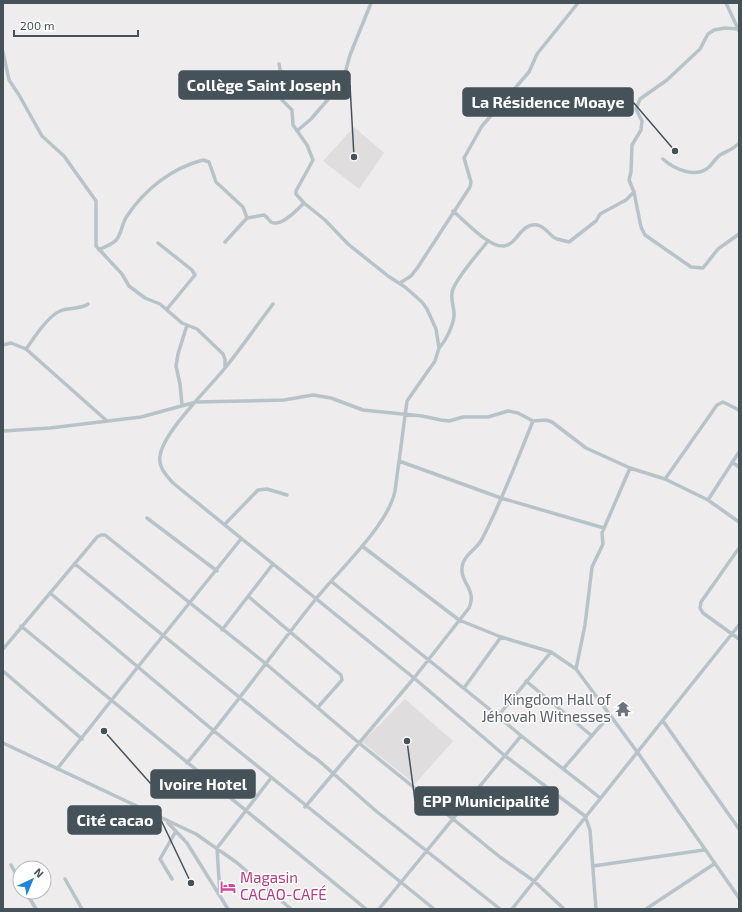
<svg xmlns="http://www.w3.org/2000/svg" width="742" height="912" viewBox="0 0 742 912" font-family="'Exo 2',sans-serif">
	<rect width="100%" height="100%" fill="#efeced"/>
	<path fill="#e0ddde" d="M354,127l30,26 -25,36 -36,-28z
		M405,699l48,42 -38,43 -53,-42z"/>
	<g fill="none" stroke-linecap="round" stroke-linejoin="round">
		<path stroke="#b8c3c9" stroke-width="3.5" d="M726,3l13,28
			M738,29l-13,-1 -11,2 -6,4 -8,15 -33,31 -27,19 -4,10 6,12 -1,9 -9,15 -1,27 -2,8 5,12 7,35 4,8 46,32 12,1 15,-19 21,-15
			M3,52l6,28 10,15 23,41 22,20 32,45v45l26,28 7,12 16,12 15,6 22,19 15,6 26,25 2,5v9
			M279,64l5,26 -2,10 10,10 1,15 14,20 6,15 -17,31v3l8,9
			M297,131l14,-12 26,-30 7,-12 6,-22 21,-52
			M663,159c11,10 33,20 46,8 4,-4 7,-9 11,-12 7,-4 14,-6 19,-12
			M453,211c11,9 36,37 51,35 14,-2 16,-23 33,-21 10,2 12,11 20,14 4,1 8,2 12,3l27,-21 4,-7 26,-14 8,-8
			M158,243l34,27 3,5 -28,34
			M99,250c5,-3 15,-6 18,-11 5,-7 5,-16 10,-23 18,-27 45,-48 76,-56l6,2 7,20 27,25 4,11
			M400,283l11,-7 7,-9 52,-80 1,-5 -7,-24 18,-32 47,-54 8,-18 41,-51
			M273,304c-16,21 -31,43 -48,64 -16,20 -62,64 -65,88 -2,11 6,19 13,27l241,195 90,77 81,61 5,14 6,79
			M3,345l8,-2 15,6 81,72
			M440,347c6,-7 13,-21 14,-31 1,-9 -5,-17 -1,-27 7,-16 24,-34 35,-48
			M26,349c8,-11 22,-33 34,-38 9,-4 19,-1 28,-7
			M182,405l-2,-21 -4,-18 2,-12 9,-29
			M3,431l47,-3 91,-11 55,-15 88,-2 29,-5 18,3 32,12 59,6 19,4 8,1 14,-4h25l20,-6 10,2 15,8 13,-1 6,2 34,26 44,20 35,11 43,21 31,22
			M399,461l102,37 103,30
			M732,462l7,5
			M665,479l52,-74 6,-3 16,8
			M708,500l31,-48
			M147,518l70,53
			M225,524l33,-34 9,-1 20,6
			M362,546l97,74 42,17 50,15 25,17 62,84 101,145
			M739,548l-38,54 -1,6 3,5 36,26
			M75,564l233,189 10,7 58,51 124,98
			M332,582l166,134c32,29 68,54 102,82
			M50,593l164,138 220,178
			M249,597l92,78 1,5 -24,27
			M21,626l345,283
			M222,630l51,-66
			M3,649l94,-112 4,-2h4l160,128 94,80 141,114 34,24 30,28
			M576,669l9,-44 7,-58 11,-23 -1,-11 28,-65
			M3,671l79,68
			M526,681l66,55
			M464,688l37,-51
			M498,716l53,-64
			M663,721l76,108
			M3,743l193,91 40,28 55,47
			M187,763c45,-53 85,-109 128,-163 22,-28 73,-74 80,-109l12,-90 28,-40 4,-13 -3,-19 -9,-20 -5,-7 -17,-15 -17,-11 -40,-32 -23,-24 -21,-17c-5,5 -23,25 -33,19 -2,-2 -4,-5 -7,-7l-17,3 -22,24
			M564,768l45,-52
			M57,769l80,-101 104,-129
			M305,807l109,-129 55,-70c9,-20 -12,-26 -6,-45 4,-11 15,-15 19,-24 20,-38 35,-79 51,-118
			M168,823l19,20 41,66
			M11,865l9,16
			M593,866l111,-16
			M65,879l17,30
			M172,879l-12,-20 16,-28
			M26,892l10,17
			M220,895l-3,-47 54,-70
			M379,909l142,-173
			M512,909l227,-284
			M646,909l68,-45"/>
	</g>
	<defs>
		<symbol id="temple-bare" viewBox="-9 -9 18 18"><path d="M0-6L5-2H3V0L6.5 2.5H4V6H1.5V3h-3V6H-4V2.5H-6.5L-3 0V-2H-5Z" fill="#6b7280" stroke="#fff" stroke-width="2.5" paint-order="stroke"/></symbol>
		<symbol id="hotel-bare" viewBox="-9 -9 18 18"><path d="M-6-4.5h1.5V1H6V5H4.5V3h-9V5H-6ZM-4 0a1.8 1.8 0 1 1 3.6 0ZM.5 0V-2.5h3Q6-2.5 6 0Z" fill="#d1479c" stroke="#fff" stroke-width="2.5" paint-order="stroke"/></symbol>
	</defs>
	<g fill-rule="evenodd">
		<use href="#temple-bare" x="612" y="698" width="22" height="22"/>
		<use href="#hotel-bare" x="217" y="876" width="22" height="22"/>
	</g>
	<g text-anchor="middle" stroke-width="3" stroke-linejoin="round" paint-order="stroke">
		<g font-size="15" fill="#5b616d" stroke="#fff" text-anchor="end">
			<text x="611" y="705">Kingdom Hall of<tspan x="611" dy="17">Jéhovah Witnesses</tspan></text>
		</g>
		<g font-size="15" fill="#b23c85" stroke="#fff" text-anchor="start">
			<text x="240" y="883">Magasin<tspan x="240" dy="17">CACAO-CAFÉ</tspan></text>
		</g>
	</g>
	<path fill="none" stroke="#465259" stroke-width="1.5" d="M354 157L350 85M675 151L633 102M104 731L151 784M407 741L415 801M191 883L161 820"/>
	<g fill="#465259" stroke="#fff" stroke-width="1.5">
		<circle cx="354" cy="157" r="4"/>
		<circle cx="675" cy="151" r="4"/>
		<circle cx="104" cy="731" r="4"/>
		<circle cx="407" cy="741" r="4"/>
		<circle cx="191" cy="883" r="4"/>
	</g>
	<g fill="#465259" stroke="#465259" stroke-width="1.5">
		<rect x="179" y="71" width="171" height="28" rx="4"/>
		<rect x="463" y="88" width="170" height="28" rx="4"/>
		<rect x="151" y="770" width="104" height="28" rx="4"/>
		<rect x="415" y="787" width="143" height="28" rx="4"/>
		<rect x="68" y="806" width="93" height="28" rx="4"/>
	</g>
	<g font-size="16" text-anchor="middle" font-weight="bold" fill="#fff">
		<text x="264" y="91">Collège Saint Joseph</text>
		<text x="548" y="108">La Résidence Moaye</text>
		<text x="203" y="790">Ivoire Hotel</text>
		<text x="486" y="807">EPP Municipalité</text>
		<text x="115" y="826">Cité cacao</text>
	</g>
	<rect width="742" height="912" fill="none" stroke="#465259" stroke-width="8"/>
	<g transform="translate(32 880) rotate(44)"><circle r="19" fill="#ffffff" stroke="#b5babd"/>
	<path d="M0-3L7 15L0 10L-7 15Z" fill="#2282d4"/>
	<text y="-6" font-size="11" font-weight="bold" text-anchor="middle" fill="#465259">N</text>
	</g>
	<path d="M14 30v6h124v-6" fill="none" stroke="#465259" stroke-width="2"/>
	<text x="20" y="30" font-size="12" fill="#465259" stroke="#ffffff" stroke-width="3" paint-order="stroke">200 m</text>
</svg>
